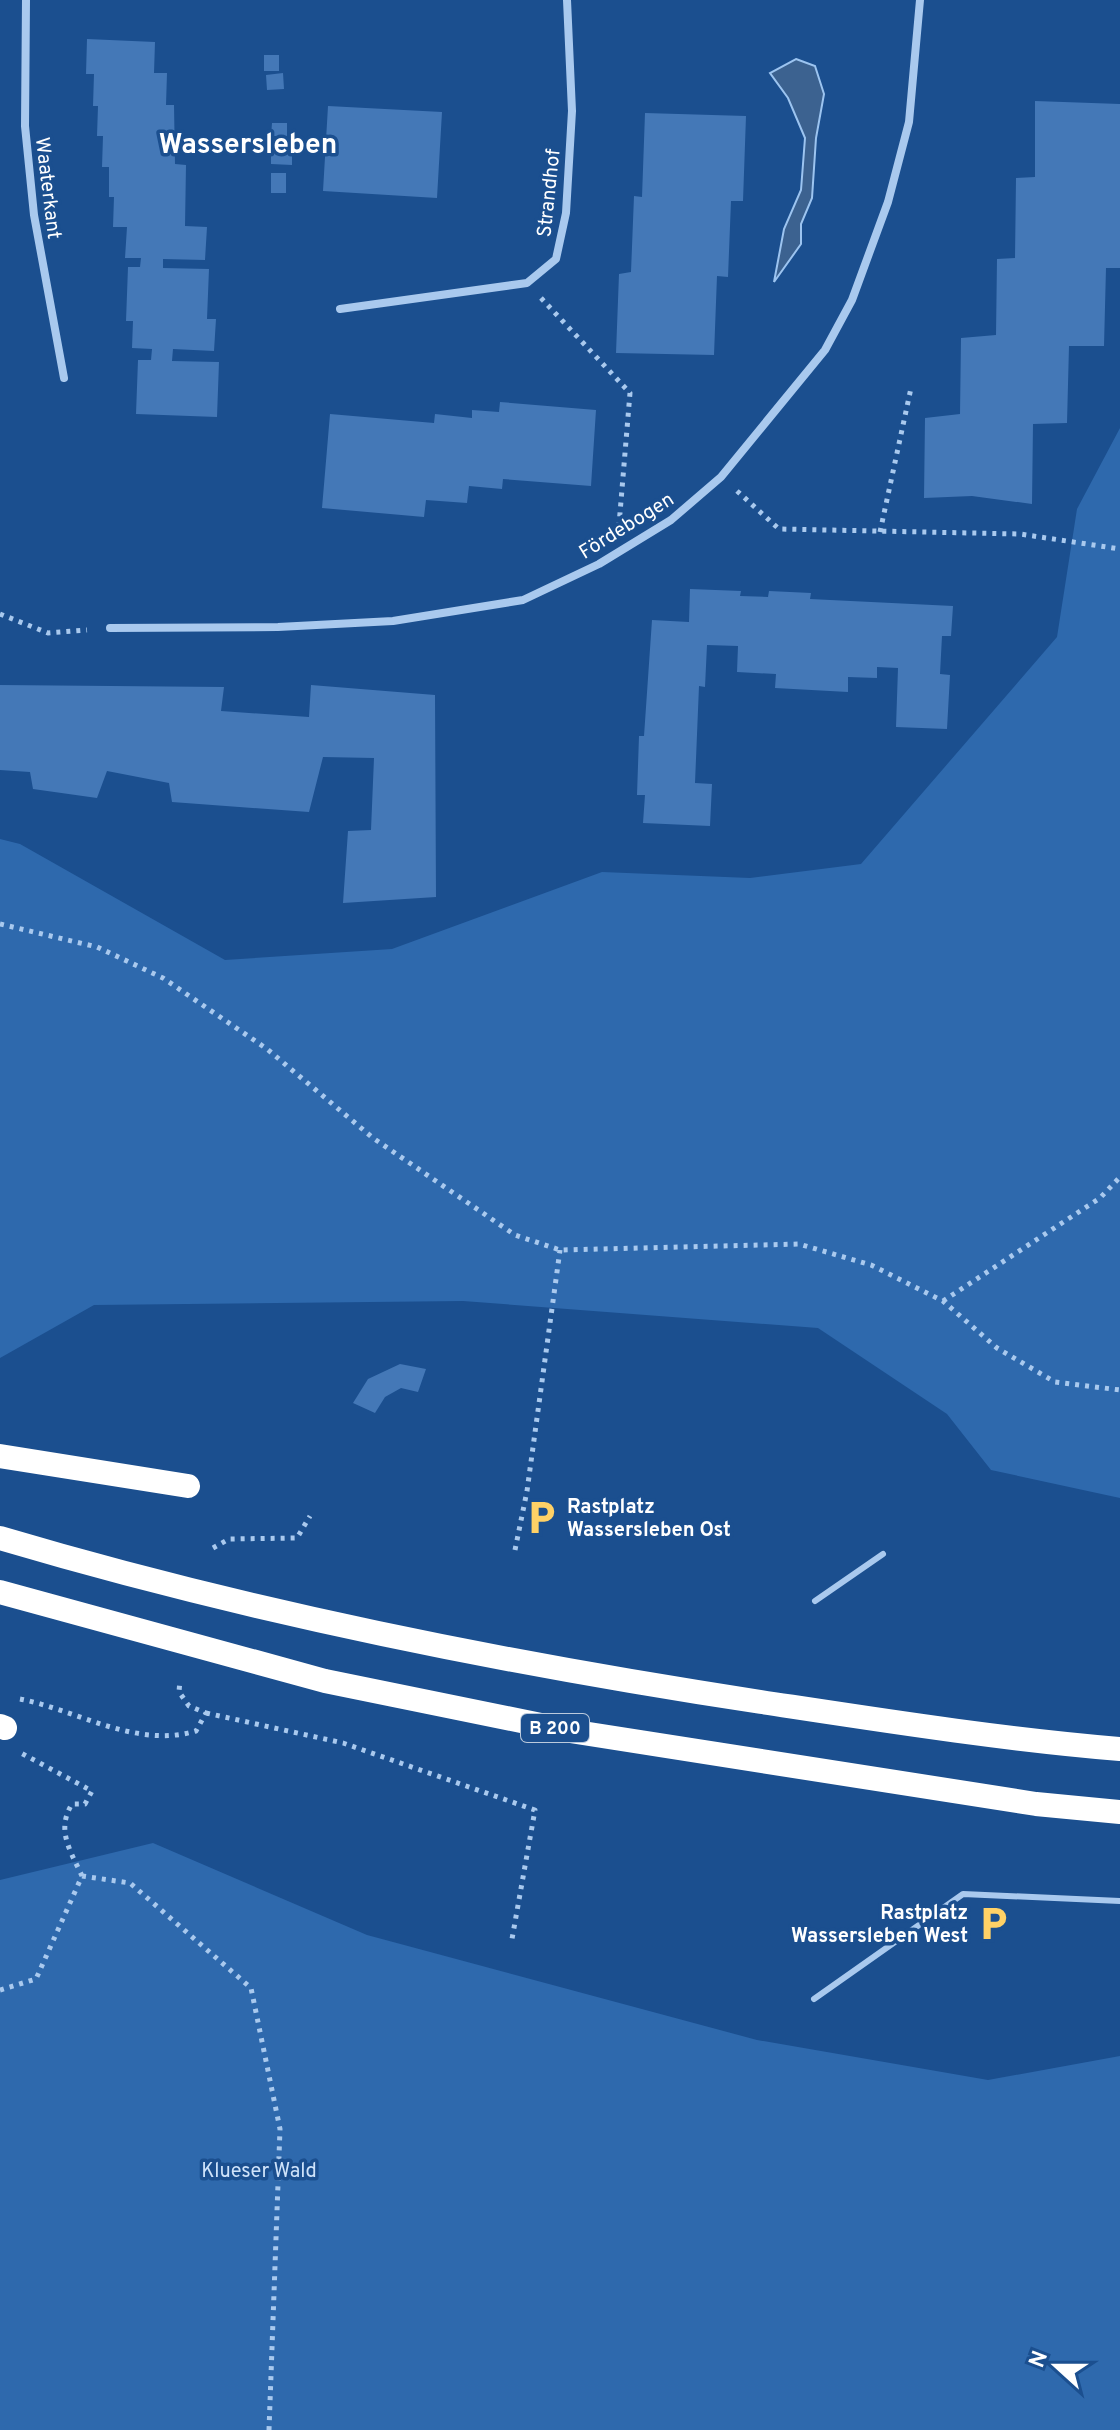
<svg xmlns="http://www.w3.org/2000/svg" width="1120" height="2430" viewBox="0 0 1120 2430" font-family="Overpass,sans-serif">
	<rect width="100%" height="100%" fill="#1b4f8f"/>
	<path fill="#2e69ad" d="M1120,428v1070l-129,-28 -44,-56 -129,-86 -355,-27 -369,4 -94,53v-519l20,5 205,116 167,-11 210,-77 148,6 111,-14 196,-227 20,-128z
		M153,1843l214,92 390,105 231,40 132,-24v374h-1120v-550z"/>
	<path fill="#3c6290" stroke="#9cc4f0" stroke-width="2" d="M796,59l19,7 9,28 -8,44 -4,60 -11,26v20l-27,38 10,-53 17,-39 4,-52 -17,-40 -18,-25z"/>
	<path fill="#4478b7" d="M87,39l68,3 -1,31h13l-1,32h8l1,59 11,1 -1,61 22,1 -2,33 -42,-1v9l46,1 -2,50h9l-2,32 -41,-2 -1,12 47,1 -2,55 -81,-3 2,-54h13l1,-11 -20,-1 1,-27h-7l2,-54h12l1,-9h-16l2,-31h-14l1,-30h-5v-30h-7l1,-31h-6l1,-30h-5l1,-32h-8z
		M264,55h15v16h-15z
		M283,73l1,16 -17,1 -1,-15z
		M1035,101l85,3v164h-14l-2,78h-35l-2,77 -34,1 -1,80 -60,-8 -48,2 1,-80 35,-4 1,-76 35,-3 1,-76 18,-1 1,-80 19,-1z
		M328,106l114,6 -5,86 -114,-7z
		M645,113l101,3 -3,85h-12l-3,76 -11,-1 -3,79 -98,-2 3,-79 12,-2 3,-76 8,1z
		M272,123h15v13h-16z
		M271,149h21v16l-21,-1z
		M271,173h15v20h-15z
		M500,402l96,8 -5,76 -88,-7 -1,10 -33,-3 -2,17 -41,-3 -2,17 -102,-9 8,-94 104,9 1,-9 37,4v-8l27,2z
		M690,589l51,2 -1,5 28,1 1,-6 42,2 -1,6 143,7 -2,30h-9l-2,38 10,1 -3,54 -51,-2 2,-59 -21,-1v11l-29,-1v15l-73,-4 1,-14 -39,-2 1,-26 -31,-1 -2,42 -6,-1 -4,97 17,1 -2,42 -67,-3 2,-28h-8l2,-59h5l8,-116 37,2z
		M0,685l224,2 -3,24 88,6 2,-32 124,10 1,202 -93,6 5,-72 23,-1 3,-72 -51,-1 -14,55 -137,-10 -3,-19 -62,-12 -10,27 -64,-9 -3,-17 -30,-2z
		M400,1364l26,5 -8,23 -17,-4 -16,9 -10,16 -22,-10 15,-24z"/>
	<g fill="none" stroke-linecap="round" stroke-linejoin="round">
		<path stroke="#a9c9ee" stroke-width="5" stroke-dasharray="4 6" stroke-linecap="butt" d="M541,298l89,95 -11,132
			M737,491l42,38 241,5 100,15
			M880,532l31,-144
			M0,614l48,19 39,-3
			M0,924l97,23 66,31 104,71 106,89 142,97 45,15 239,-6 72,21 72,36 54,47 58,34 65,8
			M943,1301l157,-103 20,-21
			M213,1548l16,-9 68,-1 13,-22
			M515,1550l12,-59 33,-241
			M20,1699c57,11 116,50 176,32l10,-18 -17,-7 -10,-14 1,-12
			M206,1713l137,30 192,67 -23,129
			M82,1876l48,7 121,105 29,141 -11,301
			M0,1990l36,-11 46,-103c-12,-26 -26,-46 -10,-72h13l7,-13 -71,-38"/>
		<path stroke="#a9c9ee" stroke-width="6" d="M815,1601l68,-47
			M814,1999l149,-105 157,7"/>
		<path stroke="#a9c9ee" stroke-width="8" d="M26,0l-1,126 9,89 30,163
			M340,309l187,-26 29,-24 10,-46 6,-102 -5,-111
			M110,628l168,-1 115,-6 130,-21 76,-36 72,-44 50,-43 104,-127 27,-50 36,-98 21,-80 11,-122"/>
		<path stroke="#fff" stroke-width="24" d="M0,1456l188,30
			M0,1538c249,74 504,125 761,164 119,18 239,37 359,47
			M0,1592l325,89 245,50 466,73 84,8
			M0,1726l5,2"/>
	</g>
	<defs>
		<symbol id="parking-bare" viewBox="-9 -9 18 18"><path d="M-3.5-5.5H1a3.5 3.5 0 0 1 0 7H-1V5.5H-3.5ZM-1-3.4V-.6H.8a1.4 1.4 0 0 0 0-2.8Z" fill="#ffd166" stroke="#1b4f8f" stroke-width="2.5" paint-order="stroke"/></symbol>
	</defs>
	<g fill-rule="evenodd">
		<use href="#parking-bare" x="516" y="1492" width="51" height="51"/>
		<use href="#parking-bare" x="968" y="1898" width="51" height="51"/>
	</g>
	<g text-anchor="middle" stroke-width="7" stroke-linejoin="round" paint-order="stroke">
		<rect fill="#1b4f8f" stroke="#bbcadd" stroke-width="2" x="521" y="1714" width="68" height="28" rx="6"/>
		<g font-size="18" font-weight="bold" fill="#fff">
			<text x="555" y="1734">B 200</text>
		</g>
		<g font-size="20" fill="#fff" stroke="#1b4f8f">
			<text transform="translate(49 188) rotate(83)" y="7">Waaterkant</text>
			<text transform="translate(548 193) rotate(-84)" y="7">Strandhof</text>
			<text transform="translate(626 525) rotate(-32)" y="7">Fördebogen</text>
		</g>
		<g font-size="20" font-weight="bold" fill="#fff" stroke="#1b4f8f" text-anchor="start">
			<text x="567" y="1513">Rastplatz<tspan x="567" dy="23">Wassersleben Ost</tspan></text>
			<text x="968" y="1919" text-anchor="end">Rastplatz<tspan x="968" dy="23">Wassersleben West</tspan></text>
		</g>
		<g font-size="20" fill="#cfe3fa" stroke="#1b4f8f">
			<text x="259" y="2177">Klueser Wald</text>
		</g>
		<g font-size="28" font-weight="bold" fill="#fff" stroke="#1b4f8f">
			<text x="248" y="153">Wassersleben</text>
		</g>
	</g>
	<g transform="translate(1056 2366) rotate(291)" stroke="#1b4f8f" stroke-width="6" paint-order="stroke">
	<path d="M0-6L14 30L0 20L-14 30Z" fill="#ffffff"/>
	<text y="-12" font-size="22" font-weight="bold" text-anchor="middle" fill="#ffffff">N</text>
	</g>
</svg>
